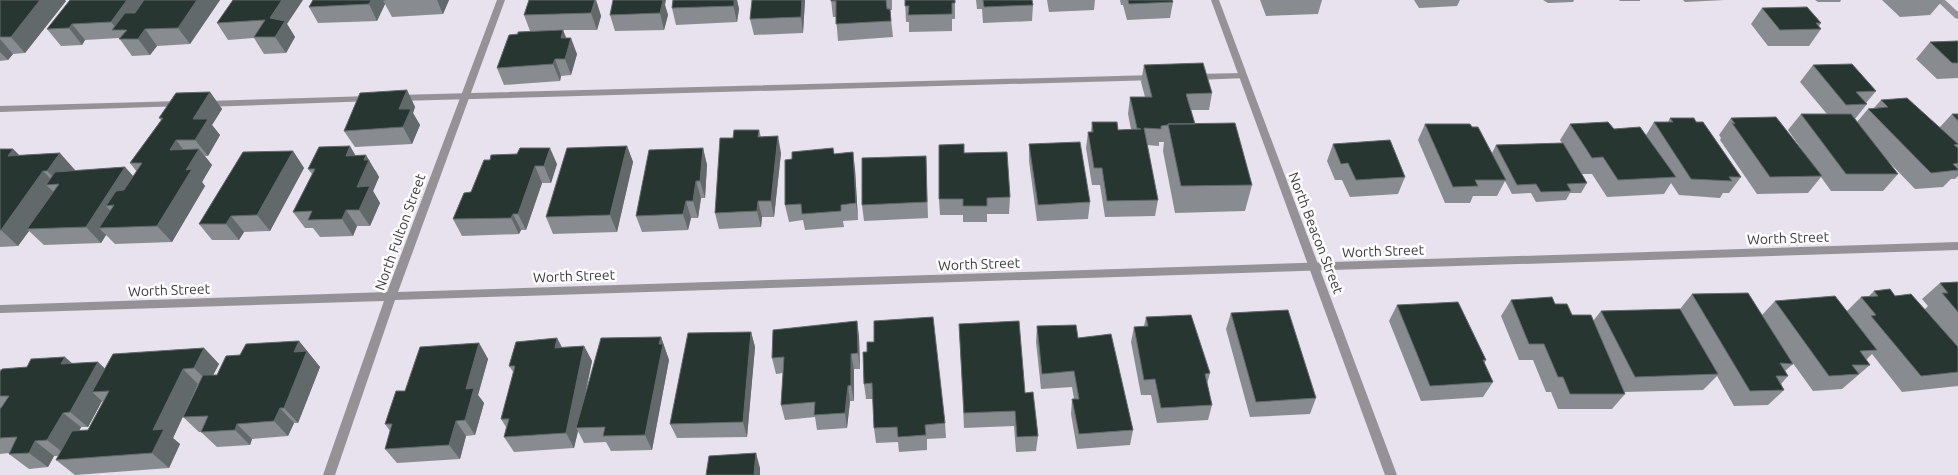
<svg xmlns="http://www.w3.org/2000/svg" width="1958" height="475" viewBox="0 0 1958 475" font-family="Ubuntu,sans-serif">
	<rect width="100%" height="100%" fill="#e8e1ee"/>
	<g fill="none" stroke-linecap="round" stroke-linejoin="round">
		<path fill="#949197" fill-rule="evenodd" d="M1243,73l4,3 -1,2 -50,2 -4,-3 4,-3z
			M1154,75l4,3 -1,2 -759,21 -4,-3 4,-3z
			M371,96l4,3 -1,2 -168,6 -4,-3 4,-3z
			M181,101l4,3 -1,2 -184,6v-6z"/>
		<path fill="#949197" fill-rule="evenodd" d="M497,0h8l-107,292 1560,-50v8l-1563,50 -60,175h-12l61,-174 -384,12v-8l387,-13z
			M1936,0h9l13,12v7l-3,-1z"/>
		<path fill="#949197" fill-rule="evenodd" d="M1211,0h8l178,475h-12z"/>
	</g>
	<path fill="#888c90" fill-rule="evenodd" d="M0,0l66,1 -41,52 -12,1 -5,6 -8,1z
		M70,0h150l-30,44 -33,2 -7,9 -18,1 -13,-18 -34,2 -3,5 -21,1 -14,-17z
		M233,0l54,24 8,13 -9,16 -22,1 -10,-16 -26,2 -11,-17z
		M313,0h136l-6,14 -51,3 -7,-13 -8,17 -59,2 -9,-16z
		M596,0l5,16 -4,14h-34l3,8 11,16 -6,21 -10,1 -1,5 -56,4 -7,-17 21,-34 12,-3 -6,-16z
		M673,0h64l2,9 -2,13 -61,3 -4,-17z
		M805,0l-2,33 -49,2 -4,-16z
		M831,0h61v10h-2l3,27 -55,4 -2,-24h-3z
		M905,0h50v19h-3v12l-43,1v-10h-3z
		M976,0h56l1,5 -1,16 -49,2 -1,-14h-5z
		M1047,0h48l-1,10 -45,2z
		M1120,0h52l1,2 -3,16 -43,2 -4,-15h-2z
		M1260,0h62l-4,14 -52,2z
		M1414,0h46l-3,6 -38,2z
		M1543,0h31l-1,2 -25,1z
		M1619,0h21v1h-20z
		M1683,0h42l-40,2z
		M1815,0h26l-1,2h-22z
		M1882,0h61l-13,15 -30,2z
		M665,5l3,10 -4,15 -49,1 -5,-16z
		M1762,8l59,15 -2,3 2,3 -12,17h-41l-17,-22z
		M1958,41v37l-21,1 -21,-20 14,-17z
		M1144,65l68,28 -3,17h-18l3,14 58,61 -7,26 -70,2 -12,-62 1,-9h-5v4l-12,-1 11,55 -3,16 -50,1 -5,-32h-8l-6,-37 2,-16h3l1,-10 26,8 13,-1 -3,-15 2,-17h15l-4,-15z
		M1813,65l63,26 -10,12 1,1 -12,15 2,3 11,-13 6,-1 7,-8 59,27 12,-13h6v62l-3,3h-4l-8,8 -28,2 -27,-28 10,13 -15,17h-52l-10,-14 -13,16 -51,1 -37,-54 1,-2 -2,-3 12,-17 78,42 -21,-30 13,-16h26l-27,-32z
		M407,90l8,17 -2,6 7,12 -8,19 -57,3 -11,-16z
		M210,92l12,17 -10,16 8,10 -12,21h-3l7,9 -10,17 3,4 -33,56 -57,2 -9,-9 -5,8 -57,2 -15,-14 -11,15 -18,1v-98h13l6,6 56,15 -1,1 51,-4 8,9 4,-4 -7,-9 31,-43 -2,-2z
		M1670,118l26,4 45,55 -12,16h-6l-3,5 -41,-3 -8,-12 -7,11 -57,3 -15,-23h-10l5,9 -6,10h-11l-4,7 -30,2 -5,-9 -19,1 -7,-13 -8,15h-24l-3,7h-25l-27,-63 7,-16 47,3 20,26 4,-8 66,-2 -2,-3 10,-16 44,5 32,6 8,-13h14z
		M759,130l2,7 20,16 -7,64h-12l-1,10 -42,2 -4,-16 18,-75z
		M1029,144l61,58 -2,17 -51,2 -8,-60z
		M1333,144l72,33 -7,17 -48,3 -8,-17h-7l-8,-19z
		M627,146l6,16 -16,70 -64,2 -7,-17z
		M703,148l4,17 -2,33h-4l-3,20h-7l-3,12 -46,2 -6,-16z
		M293,151l11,17 -34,63 -26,1 -5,8h-27l-13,-16z
		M964,153l46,44 -1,17h-22v8h-24v-7h-23l-1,-16z
		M834,154l21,15 3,51 -15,1 1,6 -39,3 -2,-10 -14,2 -4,-17 7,-46z
		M356,155l20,16 3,6 -6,14 7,12 -10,23h-13l-4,10 -33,1 -7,-9h-8l-12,-16 19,-38 -4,-5z
		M926,156l2,62 -64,3 -2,-16z
		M490,160l67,4 -6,19h-9l-16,47h-5l-2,4 -57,2 -9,-17 18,-27z
		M1958,282v104l-56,6 -30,-38 -6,6 4,5 -28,24 -29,2 -26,-36 6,9 -8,7 3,5 -7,8 3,6 -16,15 -34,1 -17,-30 -14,14 -79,2 1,2 -13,15h-54l-7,-17h-5l-13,-32h-14l-18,-44 10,-16 44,4 17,11 21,6 8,-10 79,-2 12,-15 70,21 13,-14 72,10 14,-14h7l6,-6 21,5 30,13 3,-3 -6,-7 18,-16z
		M1397,305l89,55 -2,4 9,18 -10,15 -62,4 -32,-80z
		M1231,313l85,85 -6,16 -60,3 -24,-88z
		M1146,317l64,56 -3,11 5,21 -4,15 -51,3 -6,-28h-10l-10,-53 3,-15 10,-1z
		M857,321l2,16 1,32h-6v32h-4l-3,27 -30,2 -2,-13 -30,3 -4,-15 2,-32 -7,1 -4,-16z
		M959,324l66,69 13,43 -2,15 -20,1 -2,-26 -50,2z
		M1037,326l41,12 55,92 -3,15 -53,4 -6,-35 1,-15h2l-2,-12 -31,2 -5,-47z
		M751,332l4,15 -8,90 -70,1 -7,-14z
		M661,337l8,23 -17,90 -41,1 -5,-9 -22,1 -6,-12 -4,17 -60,4 -10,-15 2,-10 -5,-8 13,-46 -5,-7 48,-28 5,9 22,-1 8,15 -8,40z
		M299,341l21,26 -22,56h-4l-6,13 -36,3 -2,6 -33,2 -16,-15h-2l-16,-15 16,-33h-1l-25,54 7,6 -11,24 -94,7 -19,-15 2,-4h-4l-6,11 -19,2 -20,-15v-1l-9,1v-85l1,1 97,-8 7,7 99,-21 15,16 -6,11h4l23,-20zM102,401l1,1 -15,28h-8l1,-3h7z
		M479,343l9,16 -10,36 6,8 -9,32 -9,1 -6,23 -63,4 -12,-14 5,-18 -5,-7 20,-33z
		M863,352l82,71 1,15 -19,1v11l-28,2 -1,-10 -22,1 -2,-15 -1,-29h-7l-2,-15z"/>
	<path fill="#62696a" d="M40,0h25l1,1 -41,52 -14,-16z
		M127,0h24l-24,30h-9l-7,-8z
		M197,0h23l-30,44 -12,-16z
		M282,0h21l-16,24 8,13 -9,16 -11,-16 -5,-19z
		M371,0h16l-4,1 2,3 -8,17 -8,-17z
		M437,0h12l-6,14z
		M596,0l5,16 -4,14 -6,-17z
		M659,0h7l-1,5 3,10 -4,15 -4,-17z
		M732,0h5l2,9 -2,13z
		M802,0h3l-2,33 -2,-16z
		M72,24l13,16 -3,5 -13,-17z
		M145,29l12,17 -7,9 -12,-16z
		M563,30l6,15 2,-7 6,16 -6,21 -6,-16 -4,-21z
		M0,39l13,15 -5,6 -8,-8z
		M555,59l6,17 -1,5 -7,-17z
		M407,90l8,17 -2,6 7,12 -8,19 -9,-17 -4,-18z
		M210,92l12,17 -10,16 8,10 -12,21 -13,-16 -2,-21z
		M778,136l3,17 -7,64 -3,-16z
		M176,140l13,17 -19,-7z
		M350,146l10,17 -14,-7z
		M627,146l6,16 -16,70 -7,-17z
		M550,148l7,16 -6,19 -7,-17z
		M703,148l4,17 -2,33 -5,-17z
		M13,149l16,16 -21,-9z
		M199,149l13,16 -10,17 3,4 -33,56 -15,-16 29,-56z
		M293,151l11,17 -34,63 -13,-16z
		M853,152l2,17 3,51 -2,-17z
		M60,153l15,17 -12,17 -16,-16z
		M366,155l13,22 -6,14 7,12 -10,23 -11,-16 -2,-23 7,-27z
		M535,166l7,17 -16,47 -8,-16z
		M125,167l15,17 -26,21 -8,1 11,12 -18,10 7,7 -5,8 -15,-16z
		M43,171l13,13 -10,1 9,8 -28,36 2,2 -11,15 -17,-16z
		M696,181l5,17 -3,20 -5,-17z
		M686,201l5,17 -3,12 -5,-16z
		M758,201l4,16 -1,10 -4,-16z
		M346,210l11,16 -4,10 -11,-17z
		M513,214l8,16 -2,4 -8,-16z
		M231,216l13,16 -5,8 -13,-16z
		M857,321l2,16 1,32 -2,-16z
		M751,332l4,15 -8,90 -4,-15z
		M661,337l8,23 -17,90 -7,-15z
		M557,338l8,16 -10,-6z
		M299,341l21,26 -22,56 -14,-15 10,-56z
		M479,343l9,16 -10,36 6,8 -9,32 -10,-15 1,-31z
		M584,346l8,15 -14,67h-2l2,3 -4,17 -8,-15z
		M204,348l15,16 -10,19 -15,-15z
		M851,354l3,15v32l-3,-16z
		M65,357l18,16 -22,-9z
		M98,362l17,16 -23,14 10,9 -14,26 -18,-15z
		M183,369l15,15 -25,54 7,6 -11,24 -17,-15 1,-23z
		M848,386l2,15 -3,27 -2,-15z
		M280,408l14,15 -6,13 -14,-15z
		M63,413l18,14 -15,28 -19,-15z
		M456,421l10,15 -6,23 -11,-14z
		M237,424l15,15 -2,6 -15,-15z
		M35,441l19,15 -6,11 -19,-14z
		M756,453l4,15v7h-6z"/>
	<path fill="#283632" stroke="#62696a" d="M0,0h40l-29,37h-11z
		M70,0h57l-16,22 -39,2 -3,4 -22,1z
		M144,0h53l-19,28 -33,1 -7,10h-19l8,-9h-15l13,-17h10z
		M233,0h49l-12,18 15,3 -10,16h-21l11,-17 -48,3z
		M313,0h58l-2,4 -60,3z
		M529,0h66l-4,13 -67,2z
		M613,0h50l-3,13 -50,2z
		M673,0h61v6l-62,2z
		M752,0h50l-1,17 -51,2z
		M831,0h55l1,9h3l1,12 -55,3v-23h-5z
		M905,0h50v3h-3v11l-44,1 1,-9h-4z
		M983,0h49l1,5 -49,2z
		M1128,0h44l1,2 -44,2z
		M1807,7l14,16h-5l5,6 -41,1 -18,-22z
		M563,30l-2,8h10l-6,21h-10l-2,5 -56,4 12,-33 9,-1v-2z
		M1958,41v22h-6l-22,-21z
		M1203,63l9,30 -26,1 9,30h-27v1l-7,1v3l-17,-1 14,72 -51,1 -5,-33h-8l-6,-36h5l-1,-10h25l1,8 23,-1 -4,-1 -7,-31h22l-8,-32z
		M1852,64l24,27 -20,1 11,12 -21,1 -33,-40z
		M407,90l-8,19h12l-8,18 -59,4 16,-38z
		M210,92l-17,27h15l-13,21h-19l-6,10 29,-1 -13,21 6,-1 -35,57 -58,2 15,-23 -8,1 10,-15 8,-1 18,-27h-12l33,-45h-4l17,-25z
		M1907,98l51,46 -4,1 4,3v15l-5,1 5,5v1l-27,3 -63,-64 20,-2 -7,-7z
		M1801,114h50l47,60h-52z
		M1952,114h6v7z
		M1776,117l46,59 -52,1 -38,-54 3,1 -4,-6z
		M1670,118h24l2,4h7l38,55h-12l3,4 -41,-2 -37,-57h19z
		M1608,122l6,7 26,-2 36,50 -58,3 -15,-23 -11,1 -22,-34z
		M1235,123l17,62 -71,1 -13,-62z
		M1425,124h45l2,3h6l28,53h-31l3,6 -25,1z
		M734,130h25l-1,7 20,-1 -7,65h-13l-1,10 -42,2 5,-75h13z
		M1390,140l15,37 -49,3 -8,-17 -7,1 -8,-20z
		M1080,142l10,60 -52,3 -9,-61z
		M1563,143l24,40 -20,1 4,7 -30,1 -5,-8 -19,1 -21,-40z
		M964,144v9l43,-1 3,45 -23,1v8h-24v-7h-24v-54z
		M350,146l-4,10 20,-1 -2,5h5l-12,27 13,-1 -11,24h-13l-4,9 -34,1 4,-9 -19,1 22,-43h-7l11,-22z
		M627,146l-17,69 -64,2 21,-69z
		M520,148h30l-6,18h-9l-17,48h-5l-2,4 -58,1 11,-26 7,-1 13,-32h6l1,-5 26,-1z
		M703,148l-3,33h-4l-3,20h-7l-3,13 -47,2 13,-66z
		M833,148l1,6 19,-2 3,51 -15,2v6l-39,3 -1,-10 -16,1v-45l7,-1v-7z
		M0,149h13l-5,7 52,-3 -13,18h-4l-42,59h-1z
		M293,151l-36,64 -26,1 -5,8h-27l44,-72z
		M926,156l1,46 -65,3v-47z
		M125,167l-39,60 -59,2 32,-45 -13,1 9,-13z
		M1958,282v30l-16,-19h6l-8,-10z
		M1890,289l5,7 16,-2 47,53v25l-37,4 -50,-60 5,-1 -15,-18 17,-1 -4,-5z
		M1748,293l45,71 -13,-1 8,13h-12l8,14 -34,1 -58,-97z
		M1835,296l42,54 -17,1 10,14h-18l7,9 -30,2 -54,-75z
		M1552,297l3,7h12l5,11h19l34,79h-55l-7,-17h-5l-14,-33h-15l-18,-44z
		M1458,302l28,58h-3l10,22 -63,4 -33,-81z
		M1680,309l38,65 -83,3 -34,-66z
		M1288,310l28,88 -60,4 -25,-89z
		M1191,315l19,58 -5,1 7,31 -51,3 -6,-29 -11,1 -10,-53 14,-1 -2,-9z
		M933,317l12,106 -20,2 1,10 -28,2 -1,-10 -23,1 -2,-45 -8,1 -1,-32h4v-10h7v-21z
		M857,321l1,32 -7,1v31l-3,1 -3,27 -31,2 1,-13 -34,3 3,-48 -12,1 1,-28z
		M1019,321l6,72 8,-1 5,44 -21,1 -2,-26 -51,2 -5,-89z
		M1076,325l2,13 33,-4 22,96 -54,4 -7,-35h7l-5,-28 -32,3 -5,-48z
		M751,332l-8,90 -73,2 18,-91z
		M661,337l-2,7h4l-18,91 -42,1 2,-9 -29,1 25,-90z
		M557,338l-2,10 29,-2 -18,87 -62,4 5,-18h-8l14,-53h-6l7,-24z
		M299,341l-5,11 13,-1 -23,57h-4l-6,13 -37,3 -2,6 -34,2 7,-16 -25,1 20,-42h14l9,-19 14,-1 6,-11z
		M479,343l-13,46 8,-1 -9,32 -9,1 -7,24 -64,4 7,-25h-7l11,-33h9l15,-44z
		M204,348l-10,20 -11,1 -30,61 11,-1 -12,24 -96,7 16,-29 16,-1 21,-39 -17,1 21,-38z
		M65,357l-4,7 37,-2 -28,50 -7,1 -16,27 -12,1 -6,12 -20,1 8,-17 -17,1v-30h1l8,-12h-9v-24l2,-3 25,-2 4,-8z
		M756,453l-2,22h-48l3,-19z"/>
	<g text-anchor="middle" stroke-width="5" stroke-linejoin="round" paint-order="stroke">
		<g font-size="14" fill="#3e3b40" stroke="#fff">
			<text transform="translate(400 232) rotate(-70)" y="5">North Fulton Street</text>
			<text transform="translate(1316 233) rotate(69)" y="5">North Beacon Street</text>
			<text transform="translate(1788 238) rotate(-2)" y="5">Worth Street</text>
			<text transform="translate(1383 251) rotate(-2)" y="5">Worth Street</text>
			<text transform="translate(979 264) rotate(-2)" y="5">Worth Street</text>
			<text transform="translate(574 276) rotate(-2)" y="5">Worth Street</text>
			<text transform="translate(169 290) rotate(-2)" y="5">Worth Street</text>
		</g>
	</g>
</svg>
